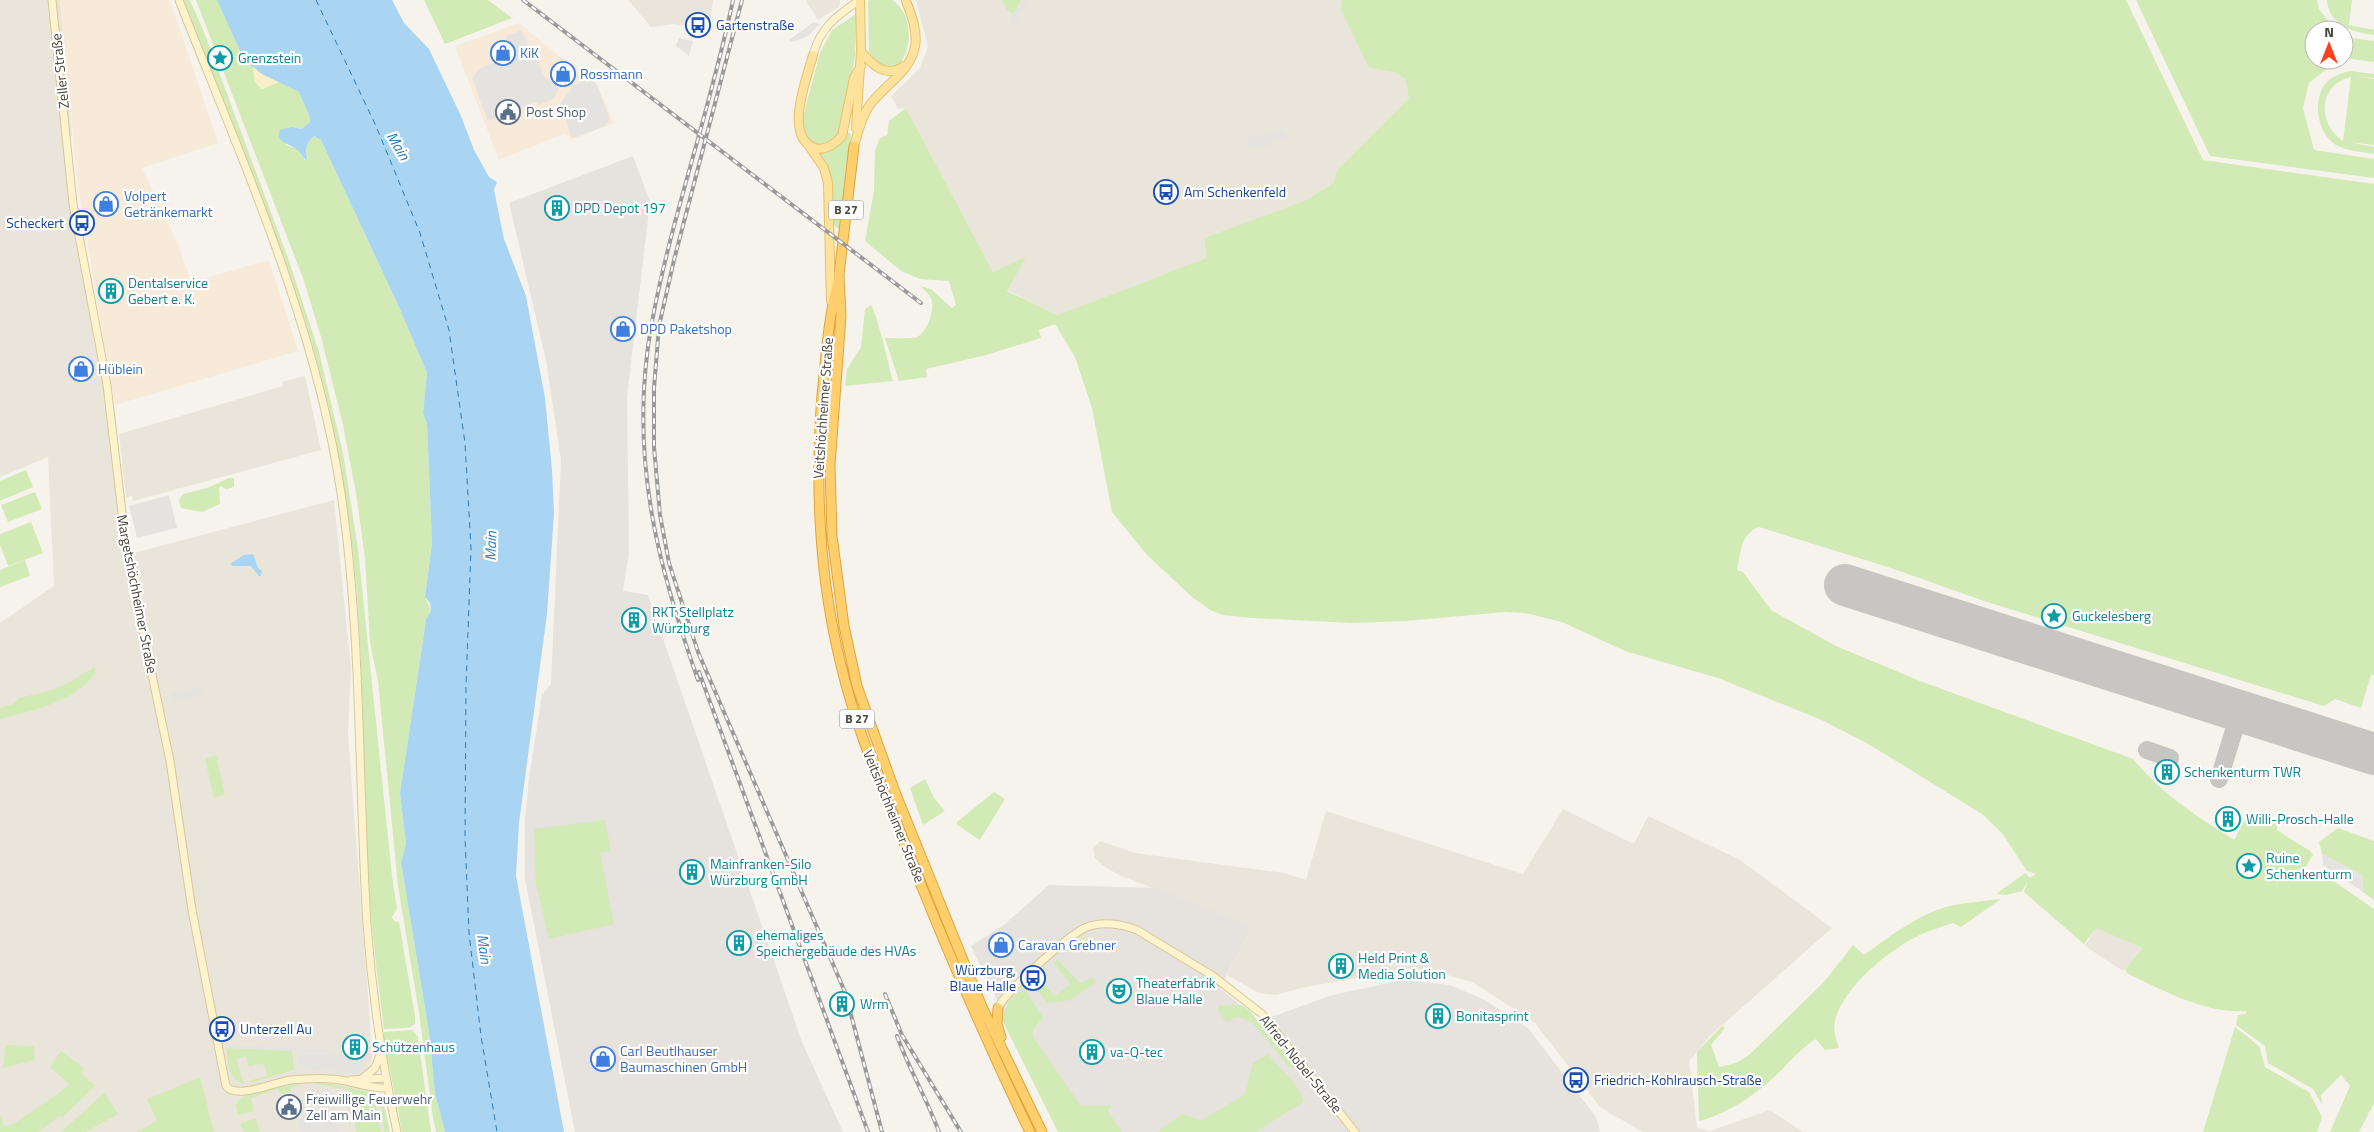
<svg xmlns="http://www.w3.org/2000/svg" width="2374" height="1132" viewBox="0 0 2374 1132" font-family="'Titillium Web',sans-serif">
	<rect width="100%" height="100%" fill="#f6f3ec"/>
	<path fill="#eae5da" d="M0,0h60l12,136 -9,3 6,65 33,170 24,181 208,-55 17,168 -3,66 23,301 1,22 -2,12 2,29h6l6,34h-384v-509l54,-37 -6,-129 -48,20z
		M628,0h85l-4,30 -35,-6 -23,3z
		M809,0h31v3l-1,4 -21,13 -12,-19z
		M916,0h426v10l27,58 25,4 11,7 4,19 -72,72 -4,13 -27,17 -102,38 4,20 -150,57 -51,-25 -14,-18 -87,-164 -8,1 -7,-13 29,-28 8,-21z
		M305,376l16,74 -188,51 -1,-5 -6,1 -7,-63 164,-48 -1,-4z
		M1563,809l71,35 14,-28 92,44 92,68 -121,107 -22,26 8,67 13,3 60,-21 33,22h-160l-42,-24 -67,-86 -62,-40 -35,-10 -31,-3 -105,19 -25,7 -17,-2 -32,-18 25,-49 -131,-50 -16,-9 -10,-9 -2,-9 7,-8 35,12 149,20 22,7 20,-69 197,63z
		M2096,927l47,21 -20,23 -38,-25z"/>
	<path fill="#f7ead8" d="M60,0h110l48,143 -76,25 35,74 14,40 78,-22 29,91 -183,54 -37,-217z
		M519,23l62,51 15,9 18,40 -43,17 -7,-6 -65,26 -44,-114z"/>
	<path fill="#e6e2dd" d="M633,156l17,46 -23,195 2,155 -6,39 25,4 154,447 41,90h-268l-50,-253v-60l4,-41 13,-83 9,-11 10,-224 -15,-100 -37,-157z
		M1049,885l108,3 95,38 -32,62 39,33 74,-26 70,-15 47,5 35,15 43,28 68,89 4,15h-540l-89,-186 34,-22z"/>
	<path fill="#d2eab5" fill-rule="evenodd" d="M183,0h7l16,37 83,224 30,91 24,101 15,96 34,327 5,33 -5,8 2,4 5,1 16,94v8l-6,4 -25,1c-7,-54 -14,-112 -17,-168 -4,-83 -3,-167 -9,-250 -3,-51 -10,-102 -19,-153 -26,-154 -99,-312 -156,-458z
		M196,0h21l27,60 9,7 2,15 7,7 17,-7 20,10 10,23 1,8 -8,6 -10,-2 -6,18 11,4 8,11h3c-3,-10 -3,-17 6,-24l7,4 78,167 28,66 -4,40 4,11 5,119 -7,53 6,15 -5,8 -2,15 -24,159 6,51 -5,18 28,170 6,61 10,39h-9l-3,-14 -14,-105 -21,-127 -20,-205 -8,-39 -5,-84 -9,-65 -13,-68 -22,-88 -17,-56z
		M424,0h64l24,18 -67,26z
		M870,0h22c21,13 21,48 7,65 -13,5 -24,-1 -30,-13l-1,-51z
		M1002,0h19l-7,14 -7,-4z
		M1342,0h784l77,160 171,24v491h-3l-10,33 -26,-9 -11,7 -340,-105 -93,-33 -132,-41c-18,6 -18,25 -22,43l6,2 28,38 65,36 84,35 213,78c31,37 61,55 101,81l16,-29 27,14v5l33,21 3,4 -12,19 8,4 10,-7 55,38v194l-15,29h-29l20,-46 -9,-11 -20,20 1,10 -9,-16 -45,-26 -3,-17 -29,-21 2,-10 7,-1 2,-3c-42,3 -82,-20 -119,-37l-3,-5 18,-21 -47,-20 -12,16 -60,-52 4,-11 -6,10 -16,4 -10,-1 29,-21 5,5 6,-4 -9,-3 -25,-38 -20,-19 -112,-69 -46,-24 -106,-43 -93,-27 -63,-29 -37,-9 -20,-1 -99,9 -54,2 -99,-5 -30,-3 -13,-5 -19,-14 -44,-41 -35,-43 -20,-104 -17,-51 -20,-33 -16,6 2,8 -55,17 -60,14 1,8 -28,4 -14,-43c7,0 28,1 32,-1 10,-4 17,-26 15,-35 -1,-7 -7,-11 -12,-16l11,3 21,19 4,-3 -7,-24 -29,-2 -19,-8 -36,-30 9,-50 1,-41 5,-12 7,-3 2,-14 17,-13 87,164 33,-15 -19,34 51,24 149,-57 -3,-20 102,-38 27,-17 4,-13 72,-72 -4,-19 -11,-7 -25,-4 -28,-58z
		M2136,0h181l2,9 16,21h-21v30h24l-29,23 -6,25 11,42 60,9v19l-164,-22z
		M2327,0h25l-3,25 25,5v5c-21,-3 -45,-9 -47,-35z
		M856,14l-1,42 -14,73 -8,12 -13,4 -6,-1 -10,-10 -2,-14 18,-67 12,-23z
		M2344,37l30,4v21l-30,-4z
		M2350,71l24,3v4l-20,-2 20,3v66l-27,-3 27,5v7c-13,-2 -26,-3 -38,-9 -20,-12 -25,-49 -7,-65 6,-5 14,-7 21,-9zM2351,77l-8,64c-26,-17 -25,-57 8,-64z
		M847,132l4,2 -11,96 -8,-6 -14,-71c15,-1 23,-8 29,-21z
		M871,305c5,5 19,65 22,76l-48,5 2,-17 14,-22 4,-38z
		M26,470l7,17 -33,14v-20z
		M229,478h5v9l-8,2 -5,-3 -2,2 1,16 -18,8 -21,-4 -2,-8 4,-6 24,-6z
		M35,492l7,17 -34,13 -7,-17z
		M31,522l12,31 -35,13 -8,-21v-11z
		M25,560l5,16 -30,11v-17z
		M95,667v6c-21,30 -62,37 -95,46v-11l13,-4 6,-6 30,-7 19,-8z
		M216,755l9,39 -11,4 -9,-39z
		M925,779l9,19 11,13 -22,14 -13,-37z
		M994,792l11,7 -25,41 -23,-15v-3z
		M605,820l6,31 -11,1 14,72 -65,15 -13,-55 -2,-55z
		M2338,828l36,13v59l-11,-8 -1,-17 -40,-21 -3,-12z
		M2001,899l-40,28 -8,-4c-11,4 -23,7 -33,12 -29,13 -78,53 -85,86 -2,10 1,18 4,27l-14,2 -9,-11c-18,11 -30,28 -46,42 -21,18 -44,33 -71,40l-2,-69 25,-26 3,2 -14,17 8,22 17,-4 13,-8 75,-73 29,-37 11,10c26,-19 58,-44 91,-50 15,-3 31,-4 46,-6z
		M1057,959l23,24 12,-5 5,4 -27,18 -23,3 -16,-22 7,-6 17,21 15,-13 -17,-20z
		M1023,987l20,30 -10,13v7l48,69 30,-1v2l-4,3 15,22h-64l-56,-112 6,-18z
		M1241,1005l9,6 46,57 -7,-1 -37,-45 -15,-5 -11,5 -8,-12v-4z
		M2235,1027l24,19 6,21 44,25 13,25 -5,15h-114z
		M412,1030l6,7 13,95h-29l-18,-93v-7z
		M6,1045l28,1 1,14 -32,8z
		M226,1048l66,3 2,19 -44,13 -1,-2 18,-5 -4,-13 -14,4 -3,-11 -10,3 8,25c-16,-5 -16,-21 -18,-36z
		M61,1051l23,17 -3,5 14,13 -32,31 -4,-1 -20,16h-39v-16l5,11 10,-4 55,-38 -20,-18z
		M1268,1054c11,15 32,29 35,48l-47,30h-99l25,-18 20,6 43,-26 8,-31z
		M200,1077l14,55h-77l20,-11 -10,-22z
		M316,1081l54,11 2,10 3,1 6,29h-25l-4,-39 -6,-4 -30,-5z
		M302,1084l-11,4v3l-11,3 -2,-5 -27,9 3,13 -16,4 -2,-11c9,-15 50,-18 66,-20z
		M104,1093l14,21 -32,18h-25z
		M379,1097l6,12 5,23h-6z
		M256,1118l4,14h-17l-3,-8z"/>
	<path fill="#f9efc9" d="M253,67l26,15 -17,7 -7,-7z"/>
	<path fill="#e5e3e0" d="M1022,0h6l-15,27 -5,-3z
		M814,22l6,2 -12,12 -15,6 -4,-2z
		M521,30l24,47 14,11 -5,11 -16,6 -2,-3 -48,19 -16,-43 8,-10 33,-12 -7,-20z
		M679,38l14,3 -4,15 -13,-10z
		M589,80l7,3 14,36 -5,7 -33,12 -12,-34 14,-19z
		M1283,128l5,8 -23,11 -17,-1v-10h17z
		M169,495l8,33 -40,10 -8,-32z
		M202,686l1,8 -29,7 -2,-8z
		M2322,854l40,21 1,17 -40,-27z
		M667,871l2,16 -26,4 -3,-17z
		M1053,963l17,21 -16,12 -16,-21z
		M1173,966l46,27 -10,10 -44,-23z
		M1068,1035l14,28 22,25 -14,10 -36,-53z
		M229,1045l100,5v3l-100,-5z
		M297,1053l39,2 1,5v-5h4l-1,16 -35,-1v-5h-8z
		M342,1055l23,1 -2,13 -9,5 -13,-1z
		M648,1079v3l-51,10 -1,-4z
		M329,1112l5,1 2,4 1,15h-36l-4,-11z"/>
	<path fill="#a9d4f2" d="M217,0h175l12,23 25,26 32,67 13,34 15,27 8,5 -3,8 10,49 22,57 19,102 7,72 2,43 -7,101 -28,209 -3,53 48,256h-119l-10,-39 -6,-61 -28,-170 5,-18 -6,-51 24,-159 2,-15 5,-8 -1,-8 -5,-6 7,-54 -5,-119 -4,-11 4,-40 -28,-66 -78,-167 -7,-4c-9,7 -9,15 -6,25 -6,-3 -7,-9 -12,-12 -7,-5 -12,-5 -18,-12l2,-7 12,-3 10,2 8,-7 -1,-7 -10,-23 -37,-18 -18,-14z
		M253,554l5,14 4,3 -1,5h-2l-8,-10h-18l-3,-2 14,-9z"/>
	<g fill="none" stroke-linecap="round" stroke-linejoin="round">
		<path stroke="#2e7ab2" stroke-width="1" stroke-dasharray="6 5" stroke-linecap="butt" d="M316,0l60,126 44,107 29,97 16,113 6,105 -5,138 -1,151 4,96 12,103 16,96"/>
		<path stroke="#c8c6c3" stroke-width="18" d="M2147,750l23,8
			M2219,779l21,-68"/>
		<path stroke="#c8c6c3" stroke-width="42" d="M1845,585l529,169"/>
		<defs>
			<path id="secondary" d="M52,0l21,204 34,181 20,170 43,206 22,149 34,176c11,14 48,-4 65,-6 19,-2 37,-3 55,1 14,3 26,8 41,7
				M179,0c63,161 136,320 162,493 21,143 17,287 26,431 5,70 15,139 30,208
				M813,55c7,-27 24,-40 47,-55
				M998,1008c8,-17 71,-74 89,-81 15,-6 35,-3 50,3l76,46 49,38 93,118
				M362,1079l13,-11 6,-16
				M351,1080l35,-2"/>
			<path id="primary" d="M861,51c11,14 25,28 43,15
				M813,55c-6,23 -30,82 2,93 11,3 20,-4 27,-12l12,-58 7,-12
				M856,128l5,-77 -1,-51
				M809,146l15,22 4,15 3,118
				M854,146c4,-14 7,-28 15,-40 8,-11 18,-19 27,-28 26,-25 23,-46 10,-77"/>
			<path id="highway" d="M854,146l-15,129 2,41 -11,149 2,71 12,90 13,60 38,106 87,215 60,125
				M837,285c-9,36 -11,73 -15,110 -7,89 -3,179 18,266 17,74 49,144 77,214 35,87 72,172 113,257
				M998,1008l-1,16 4,13"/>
		</defs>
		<use href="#secondary" stroke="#d6c79b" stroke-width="9"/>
		<use href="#primary" stroke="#e6c16a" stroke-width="10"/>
		<use href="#highway" stroke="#e0a43c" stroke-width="11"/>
		<use href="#secondary" stroke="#fff3cd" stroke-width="7"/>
		<use href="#primary" stroke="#ffe39c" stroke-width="8"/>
		<use href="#highway" stroke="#ffcf6e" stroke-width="9"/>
		<defs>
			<path id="rail" d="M523,0l398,303
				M742,0l-68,260 -15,66 -5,62v59l6,68 9,48 29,89 147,340 37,140
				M699,672l169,460
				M698,680c-38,-108 -65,-209 -51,-325 5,-43 16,-87 27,-129 20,-75 43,-150 59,-226
				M885,994l17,41 59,97
				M897,1036c12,33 30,63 42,96"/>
		</defs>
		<use href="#rail" stroke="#9a9a9a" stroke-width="4"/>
		<use href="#rail" stroke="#fff" stroke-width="2" stroke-dasharray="5.5" stroke-linecap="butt"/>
	</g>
	<defs>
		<symbol id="bus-ring" viewBox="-11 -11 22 22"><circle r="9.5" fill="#fff" stroke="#1a4fb4" stroke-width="1.5"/><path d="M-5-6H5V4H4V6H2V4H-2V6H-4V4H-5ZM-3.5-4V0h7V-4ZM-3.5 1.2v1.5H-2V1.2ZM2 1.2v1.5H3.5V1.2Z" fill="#1a4fb4"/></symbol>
		<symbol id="shop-ring" viewBox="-11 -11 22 22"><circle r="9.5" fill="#fff" stroke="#3f7fe0" stroke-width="1.5"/><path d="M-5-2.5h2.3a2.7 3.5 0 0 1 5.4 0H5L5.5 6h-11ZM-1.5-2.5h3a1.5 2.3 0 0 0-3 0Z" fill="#3f7fe0"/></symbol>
		<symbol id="sight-ring" viewBox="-11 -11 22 22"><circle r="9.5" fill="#fff" stroke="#0f9aa8" stroke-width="1.5"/><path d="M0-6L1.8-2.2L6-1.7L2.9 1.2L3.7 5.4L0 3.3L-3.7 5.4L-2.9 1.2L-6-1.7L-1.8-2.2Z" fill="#0f9aa8"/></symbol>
		<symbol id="civic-ring" viewBox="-11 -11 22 22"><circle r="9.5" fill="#fff" stroke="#5c6f8a" stroke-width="1.5"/><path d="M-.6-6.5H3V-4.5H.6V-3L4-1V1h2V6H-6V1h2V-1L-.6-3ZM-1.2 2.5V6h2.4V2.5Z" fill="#5c6f8a"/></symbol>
		<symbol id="building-ring" viewBox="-11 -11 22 22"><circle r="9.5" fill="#fff" stroke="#0f9aa8" stroke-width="1.5"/><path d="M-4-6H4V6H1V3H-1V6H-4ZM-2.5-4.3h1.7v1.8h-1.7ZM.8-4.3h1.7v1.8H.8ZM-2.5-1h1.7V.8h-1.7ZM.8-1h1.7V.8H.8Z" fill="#0f9aa8"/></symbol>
		<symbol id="theatre-ring" viewBox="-11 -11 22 22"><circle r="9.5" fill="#fff" stroke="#0f9aa8" stroke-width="1.5"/><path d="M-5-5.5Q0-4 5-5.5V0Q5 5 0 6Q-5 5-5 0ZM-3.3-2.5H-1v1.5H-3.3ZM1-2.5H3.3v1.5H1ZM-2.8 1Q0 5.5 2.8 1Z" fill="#0f9aa8"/></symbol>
	</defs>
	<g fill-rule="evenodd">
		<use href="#bus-ring" x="684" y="11" width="28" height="28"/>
		<use href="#shop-ring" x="489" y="39" width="28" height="28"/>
		<use href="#sight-ring" x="206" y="44" width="28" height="28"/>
		<use href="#shop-ring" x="549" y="60" width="28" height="28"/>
		<use href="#civic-ring" x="494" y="98" width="28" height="28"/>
		<use href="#bus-ring" x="1152" y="178" width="28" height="28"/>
		<use href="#shop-ring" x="92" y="190" width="28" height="28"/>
		<use href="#building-ring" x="543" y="194" width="28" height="28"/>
		<use href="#bus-ring" x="68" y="209" width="28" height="28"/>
		<use href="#building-ring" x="97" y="277" width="28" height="28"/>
		<use href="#shop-ring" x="609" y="315" width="28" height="28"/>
		<use href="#shop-ring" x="67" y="355" width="28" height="28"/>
		<use href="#sight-ring" x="2040" y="602" width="28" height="28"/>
		<use href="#building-ring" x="620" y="606" width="28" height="28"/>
		<use href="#building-ring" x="2153" y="758" width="28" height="28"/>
		<use href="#building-ring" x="2214" y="805" width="28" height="28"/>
		<use href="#sight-ring" x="2235" y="852" width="28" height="28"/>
		<use href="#building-ring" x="678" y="858" width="28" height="28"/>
		<use href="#building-ring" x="725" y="929" width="28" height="28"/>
		<use href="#shop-ring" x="987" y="931" width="28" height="28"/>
		<use href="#building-ring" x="1327" y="952" width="28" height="28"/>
		<use href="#bus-ring" x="1019" y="964" width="28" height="28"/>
		<use href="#theatre-ring" x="1105" y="977" width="28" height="28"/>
		<use href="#building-ring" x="828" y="990" width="28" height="28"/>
		<use href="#building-ring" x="1424" y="1002" width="28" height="28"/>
		<use href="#bus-ring" x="208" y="1015" width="28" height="28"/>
		<use href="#building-ring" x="341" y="1033" width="28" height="28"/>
		<use href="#building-ring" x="1078" y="1038" width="28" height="28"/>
		<use href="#shop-ring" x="589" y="1045" width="28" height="28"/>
		<use href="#bus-ring" x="1562" y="1066" width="28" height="28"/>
		<use href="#civic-ring" x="275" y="1093" width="28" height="28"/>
	</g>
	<g text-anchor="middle" stroke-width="4.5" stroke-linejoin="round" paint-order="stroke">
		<g fill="#fff" stroke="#817c74" stroke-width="1">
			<rect x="828.5" y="200.5" width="35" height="19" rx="4"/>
			<rect x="839.5" y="709.5" width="35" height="19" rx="4"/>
		</g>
		<g font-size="12" font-weight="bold" fill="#4b4439">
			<text x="846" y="214">B 27</text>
			<text x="857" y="723">B 27</text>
		</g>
		<g font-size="14" fill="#164399" stroke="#fff" text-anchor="start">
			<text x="716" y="30">Gartenstraße</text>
			<text x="1184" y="197">Am Schenkenfeld</text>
			<text x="64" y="228" text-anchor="end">Scheckert</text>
			<text x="1016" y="975" text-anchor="end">Würzburg,<tspan x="1016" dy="16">Blaue Halle</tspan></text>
			<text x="240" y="1034">Unterzell Au</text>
			<text x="1594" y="1085">Friedrich-Kohlrausch-Straße</text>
		</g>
		<g font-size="14" fill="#366cbe" stroke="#fff" text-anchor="start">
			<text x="520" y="58">KiK</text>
			<text x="580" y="79">Rossmann</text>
			<text x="124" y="201">Volpert<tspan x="124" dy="16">Getränkemarkt</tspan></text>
			<text x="640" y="334">DPD Paketshop</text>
			<text x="98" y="374">Hüblein</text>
			<text x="1018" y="950">Caravan Grebner</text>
			<text x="620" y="1056">Carl Beutlhauser<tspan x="620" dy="16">Baumaschinen GmbH</tspan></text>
		</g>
		<g font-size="14" fill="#0d838f" stroke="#fff" text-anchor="start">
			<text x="238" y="63">Grenzstein</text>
			<text x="574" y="213">DPD Depot 197</text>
			<text x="128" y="288">Dentalservice<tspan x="128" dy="16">Gebert e. K.</tspan></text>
			<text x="652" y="617">RKT Stellplatz<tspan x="652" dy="16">Würzburg</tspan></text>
			<text x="2072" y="621">Guckelesberg</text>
			<text x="2184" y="777">Schenkenturm TWR</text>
			<text x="2246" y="824">Willi-Prosch-Halle</text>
			<text x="2266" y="863">Ruine<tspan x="2266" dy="16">Schenkenturm</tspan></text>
			<text x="710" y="869">Mainfranken-Silo<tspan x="710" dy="16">Würzburg GmbH</tspan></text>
			<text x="756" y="940">ehemaliges<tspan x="756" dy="16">Speichergebäude des HVAs</tspan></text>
			<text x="1358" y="963">Held Print &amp;<tspan x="1358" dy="16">Media Solution</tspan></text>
			<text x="1136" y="988">Theaterfabrik<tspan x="1136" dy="16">Blaue Halle</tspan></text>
			<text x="860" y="1009">Wrm</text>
			<text x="1456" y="1021">Bonitasprint</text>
			<text x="372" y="1052">Schützenhaus</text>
			<text x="1110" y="1057">va-Q-tec</text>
		</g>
		<g font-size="14" fill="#4b4439" stroke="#fff">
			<text transform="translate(60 71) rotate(-96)" y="5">Zeller Straße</text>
			<text transform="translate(823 408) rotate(-86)" y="5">Veitshöchheimer Straße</text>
			<text transform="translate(137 594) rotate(79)" y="5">Margetshöchheimer Straße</text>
			<text transform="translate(894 816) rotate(68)" y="5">Veitshöchheimer Straße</text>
			<text transform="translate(1301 1064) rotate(51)" y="5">Alfred-Nobel-Straße</text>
		</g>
		<g font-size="14" fill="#4e5e75" stroke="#fff" text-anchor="start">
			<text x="526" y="117">Post Shop</text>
			<text x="306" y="1104">Freiwillige Feuerwehr<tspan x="306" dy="16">Zell am Main</tspan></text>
		</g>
		<g font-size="15" font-style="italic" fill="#2e7ab2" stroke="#fff">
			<text transform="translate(398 146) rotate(59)" y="5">Main</text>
			<text transform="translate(491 546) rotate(-89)" y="5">Main</text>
			<text transform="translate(484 949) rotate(82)" y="5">Main</text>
		</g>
	</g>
	<g transform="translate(2329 45)"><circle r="24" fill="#ffffff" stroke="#b7b4b0"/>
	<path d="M0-4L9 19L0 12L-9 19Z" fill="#fc3f1d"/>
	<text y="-8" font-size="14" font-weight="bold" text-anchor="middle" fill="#4b4439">N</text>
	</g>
</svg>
